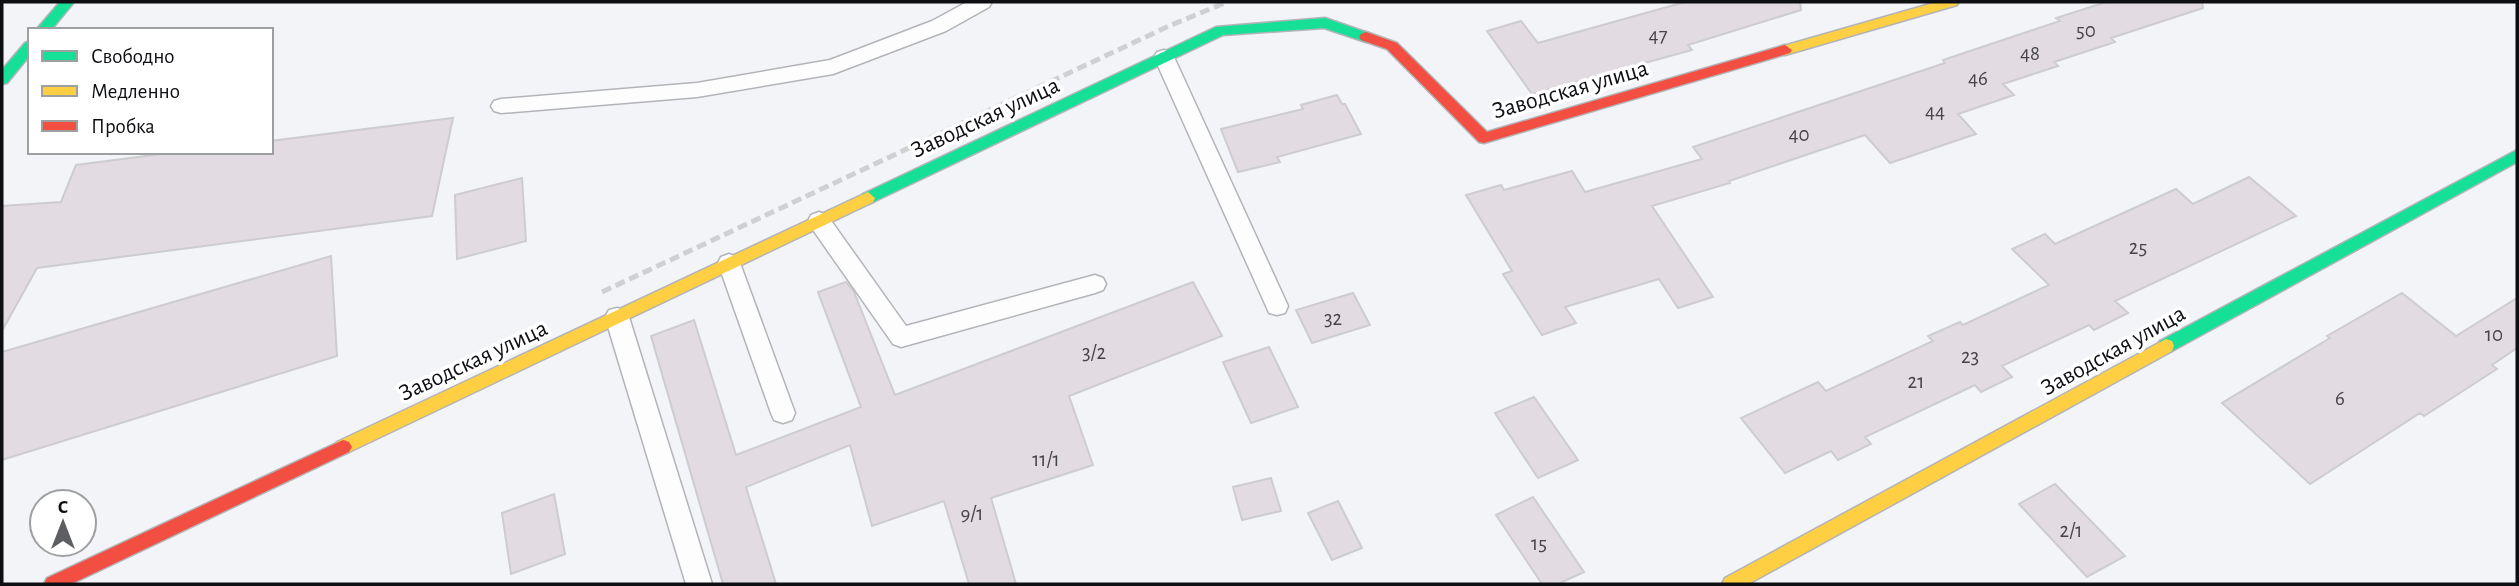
<svg xmlns="http://www.w3.org/2000/svg" width="2519" height="586" viewBox="0 0 2519 586" font-family="'Alegreya Sans',sans-serif">
	<rect width="100%" height="100%" fill="#f2f4f8"/>
	<path fill="#e3dbe2" stroke="#cdcccf" stroke-width="2" d="M1685,2h115l1,8 -113,35 4,5 -160,44 -45,-63 34,-10 17,22z
		M2106,2h96l1,6 -92,30 4,4 -61,20 4,4 -55,18 11,11 -56,19 18,20 -86,29 -25,-28 -136,46 1,2 -78,23 61,91 -35,11 -19,-29 -94,28 11,16 -34,12 -39,-61 9,-3 -46,-76 35,-10 3,5 68,-19 13,21 117,-33 -9,-12 252,-84 -2,-3 117,-39 -4,-3z
		M1337,95l5,9h3l16,30 -84,23 3,5 -42,10 -17,-43 82,-20 -2,-4z
		M453,118l-21,98 -395,52 -35,63v-125l59,-4 15,-37 101,-13h94v-11z
		M2249,177l47,39 -181,85 13,12 -34,17 -5,-5 -87,41 10,11 -31,15 -6,-7 -110,52 6,7 -33,16 -7,-9 -46,22 -44,-55 77,-36 8,9 107,-50 -5,-5 32,-14 3,3 86,-40 -37,-36 33,-15 10,10 121,-55 17,15z
		M522,178l4,63 -69,18 -2,-64z
		M331,256l6,100 -335,104v-108z
		M846,282l8,10 41,103 298,-113 29,54 -153,60 24,69 -102,33 25,86h-47l-25,-83 -72,25 -22,-81 -104,42 30,97h-53l-72,-248 43,-16 42,135 125,-48 -43,-115z
		M1353,293l17,32 -58,18 -16,-33z
		M2402,293l54,43 61,-38v50l-25,17 5,4 -73,47 -4,-3 -110,71 -88,-81 108,-65 -3,-2z
		M1269,347l29,60 -47,16 -28,-61z
		M1534,397l44,63 -40,18 -43,-65z
		M1271,478l10,33 -39,9 -9,-33z
		M2055,484l70,72 -38,21 -68,-73z
		M554,494l11,60 -54,20 -9,-61z
		M1533,497l51,75 -26,12h-16l-46,-69z
		M1338,501l24,47 -30,12 -24,-47z"/>
	<g fill="none" stroke-linecap="round" stroke-linejoin="round">
		<defs>
			<path id="lane" d="M967,2h25l-3,5 -43,24 -113,43 -136,23 -196,16 -7,-2 -3,-5 3,-5 7,-2 196,-16 133,-23 102,-39z
				M1164,50l7,2 3,5 114,249 -3,7 -8,2 -8,-2 -3,-7 -112,-249 3,-5z
				M819,212l8,3 79,111 189,-51 8,3 3,6 -3,6 -8,3 -194,54 -8,-3 -82,-117 -3,-6 3,-6z
				M729,254l8,3 3,6 55,150 -3,7 -9,3 -9,-3 -3,-7 -53,-150 3,-6z
				M617,308l8,2 4,7 83,267h-26l-81,-267 4,-7z"/>
			<path id="fast" d="M60,2h14l-23,28h-15z
				M1325,18l46,16 2,3 -7,5 -42,-14 -101,7 -350,167 -5,2 -7,-6 2,-4 353,-167z
				M30,41v14l-23,28 -5,1v-14l23,-27z
				M2517,150v12l-345,189 -6,2 -6,-2 -2,-5 2,-5z"/>
			<path id="slow" d="M1937,2h22l-2,3 -172,50 -7,-5 2,-3z
				M868,192l7,6 -2,4 -524,250 -6,2 -6,-2 -3,-5 3,-5z
				M2166,339l6,2 2,5 -2,5 -424,233h-26l3,-6z"/>
			<path id="jam" d="M1366,32l31,11 90,89 298,-87 7,5 -2,3 -306,90 -5,-1 -92,-93 -26,-9 -2,-3 2,-3z
				M343,440l6,2 3,5 -3,5 -278,132h-27l3,-6z"/>
		</defs>
		<use href="#lane" stroke="#b2b4b7" stroke-width="3"/>
		<use href="#fast" stroke="#b2b4b7" stroke-width="3"/>
		<use href="#slow" stroke="#b2b4b7" stroke-width="3"/>
		<use href="#jam" stroke="#b2b4b7" stroke-width="3"/>
		<use href="#lane" fill="#fdfdfe" fill-rule="evenodd"/>
		<use href="#fast" fill="#16e098" fill-rule="evenodd"/>
		<use href="#slow" fill="#ffcf43" fill-rule="evenodd"/>
		<use href="#jam" fill="#f24e42" fill-rule="evenodd"/>
		<path stroke="#d0d0d2" stroke-width="5" stroke-dasharray="10 5" stroke-linecap="butt" d="M602,292l567,-266 58,-24"/>
	</g>
	<g text-anchor="middle" stroke-width="7" stroke-linejoin="round" paint-order="stroke">
		<g font-size="21" fill="#454448">
			<text x="2086" y="37">50</text>
			<text x="1658" y="42">47</text>
			<text x="2030" y="60">48</text>
			<text x="1978" y="85">46</text>
			<text x="1935" y="118">44</text>
			<text x="1799" y="141">40</text>
			<text x="2138" y="254">25</text>
			<text x="1333" y="325">32</text>
			<text x="2494" y="341">10</text>
			<text x="1094" y="359">3/2</text>
			<text x="1970" y="363">23</text>
			<text x="1916" y="388">21</text>
			<text x="2340" y="405">6</text>
			<text x="1046" y="466">11/1</text>
			<text x="972" y="520">9/1</text>
			<text x="2071" y="537">2/1</text>
			<text x="1539" y="550">15</text>
		</g>
		<g font-size="24" fill="#0d0f12" stroke="#fff">
			<text transform="translate(1570 89) rotate(-16)" y="8">Заводская улица</text>
			<text transform="translate(985 117) rotate(-25)" y="8">Заводская улица</text>
			<text transform="translate(2113 350) rotate(-29)" y="8">Заводская улица</text>
			<text transform="translate(473 360) rotate(-25)" y="8">Заводская улица</text>
		</g>
	</g>
	<rect width="2519" height="586" fill="none" stroke="#0d0f12" stroke-width="7"/>
	<rect x="28" y="28" width="245" height="126" fill="#ffffff" stroke="#9e9fa0" stroke-width="2"/>
	<rect x="42" y="51" width="35" height="10" fill="#16e098" stroke="#9e9fa0" stroke-width="2"/>
	<text x="91" y="63" font-size="21" fill="#0d0f12">Свободно</text>
	<rect x="42" y="86" width="35" height="10" fill="#ffcf43" stroke="#9e9fa0" stroke-width="2"/>
	<text x="91" y="98" font-size="21" fill="#0d0f12">Медленно</text>
	<rect x="42" y="121" width="35" height="10" fill="#f24e42" stroke="#9e9fa0" stroke-width="2"/>
	<text x="91" y="133" font-size="21" fill="#0d0f12">Пробка</text>
	<g transform="translate(63 523)"><circle r="33" fill="#ffffff" stroke="#9e9fa0" stroke-width="2"/>
	<path d="M0-5L12 26L0 18L-12 26Z" fill="#5d5f62"/>
	<text y="-10" font-size="19" font-weight="bold" text-anchor="middle" fill="#0d0f12">С</text>
	</g>
</svg>
